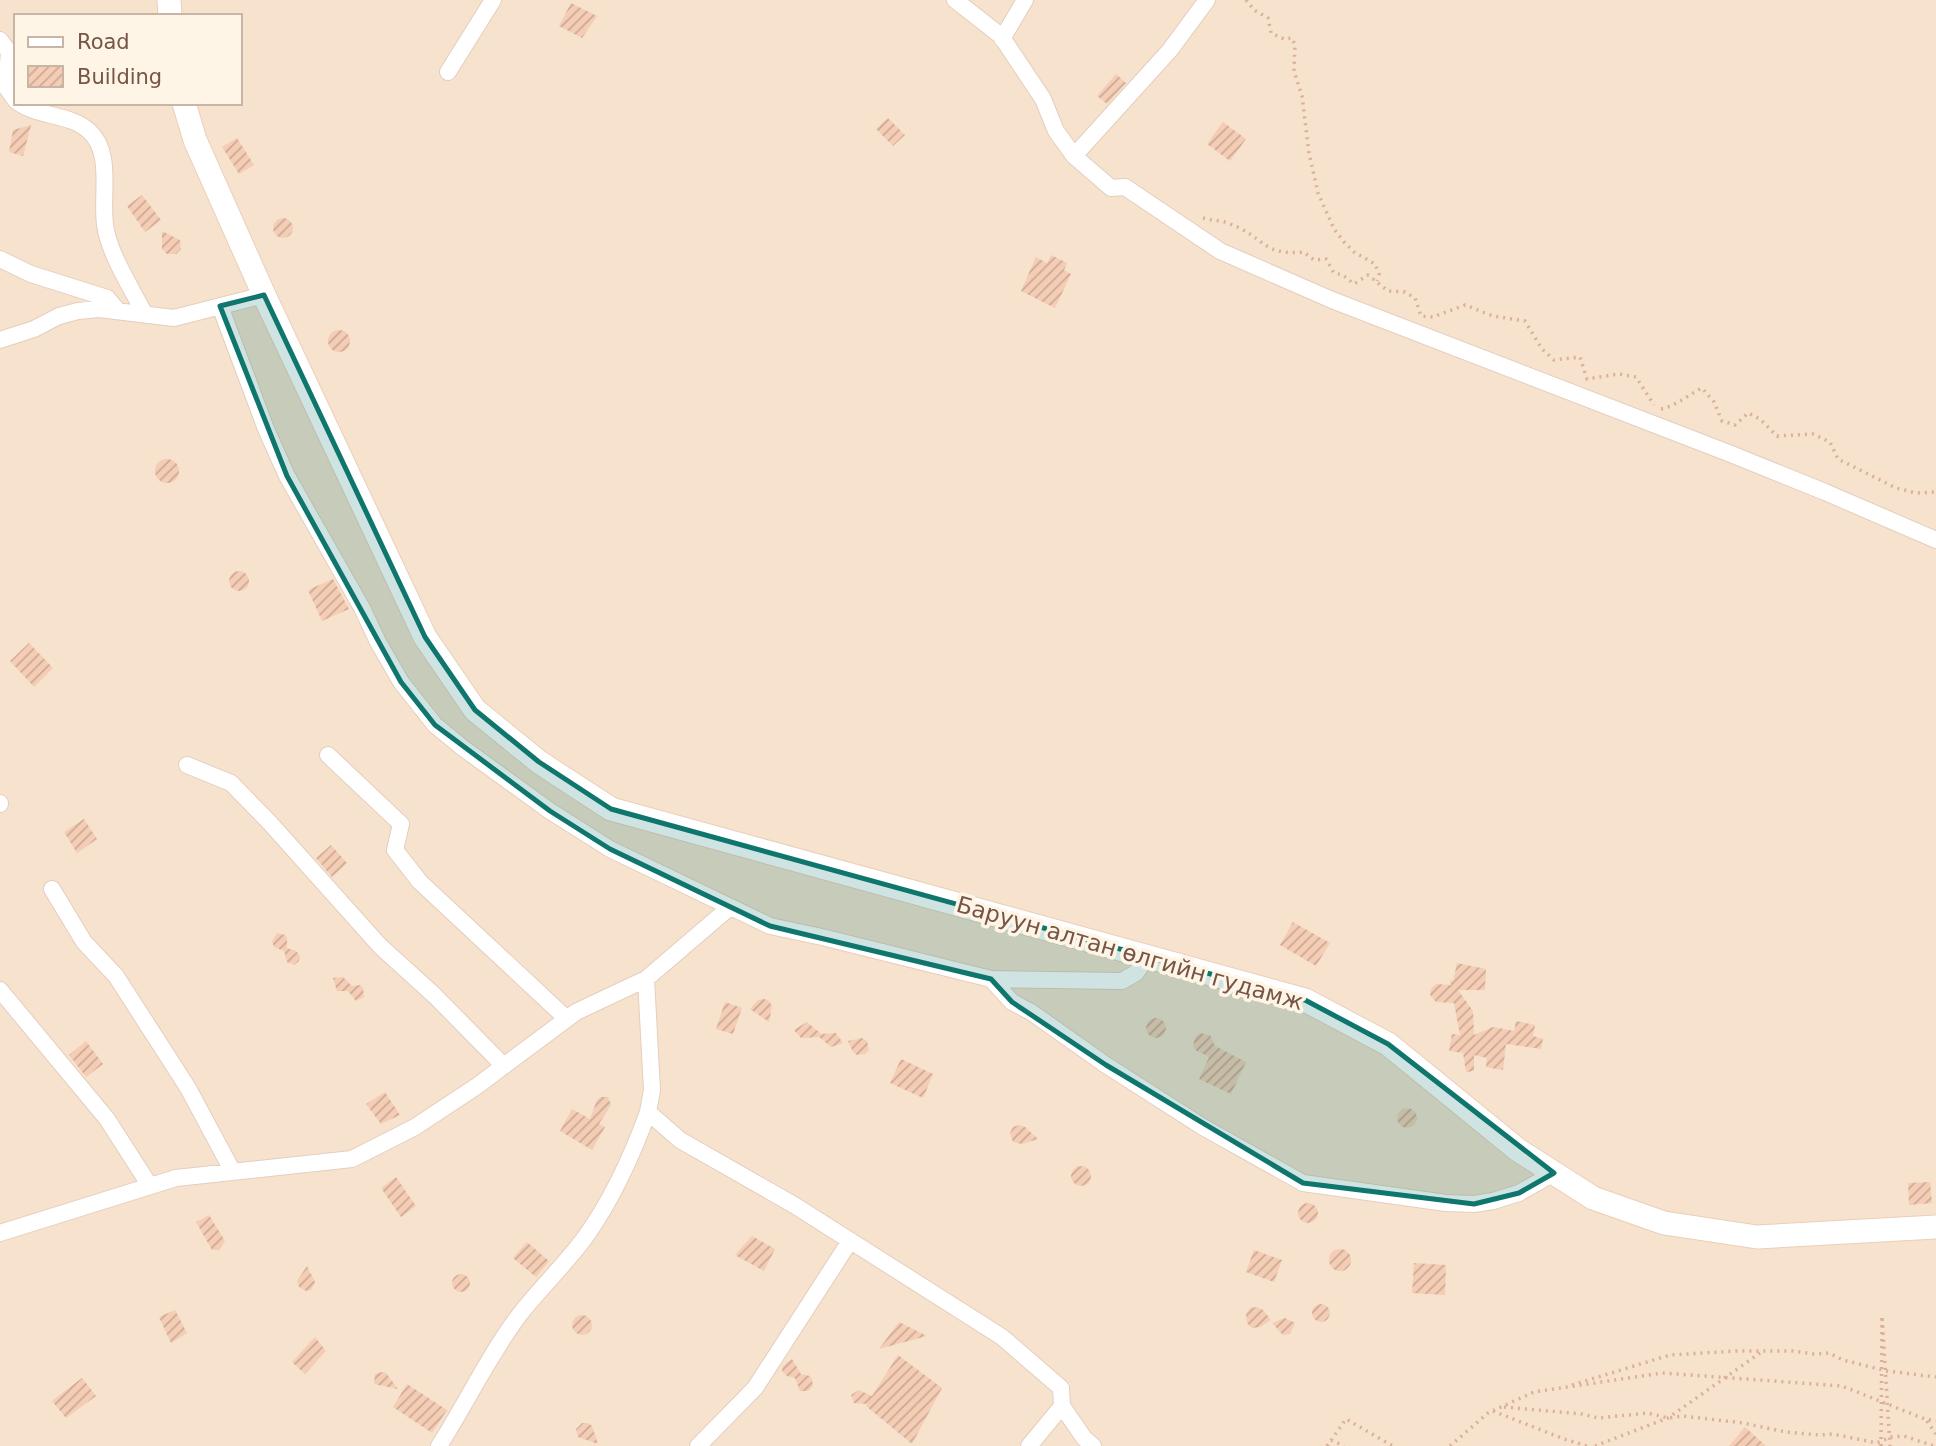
<svg xmlns="http://www.w3.org/2000/svg" width="1936" height="1446" viewBox="0 0 1936 1446" font-family="'DejaVu Sans',sans-serif">
	<defs>
		<pattern id="building-hatch" width="6" height="6" patternUnits="userSpaceOnUse" patternTransform="scale(1.75)"><rect width="6" height="6" fill="#f5cdb5"/><path d="M-1 1l2-2M0 6l6-6M5 7l2-2" fill="none" stroke="#cba995"/></pattern>
	</defs>
	<rect width="100%" height="100%" fill="#fef1df"/>
	<path fill="#f6e2cd" fill-rule="evenodd" d="M0,0h1936v1446h-1936zM16,16h224v87h-224z"/>
	<path fill="url(#building-hatch)" d="M571,3l26,13 -15,22 -23,-12z
		M1116,74l10,9 -19,21 -10,-8z
		M888,118l17,17 -12,11 -17,-17z
		M1223,122l23,17 -16,22 -23,-17z
		M31,125l-8,31 -14,-4 4,-22z
		M237,138l17,27 -15,9 -17,-27z
		M142,195l19,25 -16,12 -18,-26z
		M273 228a10 10 0 1 1 20 0a10 10 0 1 1-20 0Z
		M162,231l18,9 1,9 -5,5h-9l-5,-5z
		M1051,255l16,8 -3,7 7,4 -16,34 -34,-17 15,-34 11,6z
		M328 341a11 11 0 1 1 22 0a11 11 0 1 1-22 0Z
		M155 471a12 12 0 1 1 24 0a12 12 0 1 1-24 0Z
		M229 581a10 10 0 1 1 20 0a10 10 0 1 1-20 0Z
		M333,579l16,30 -27,12 -14,-31z
		M29,643l24,25 -19,19 -24,-26z
		M84,819l13,20 -20,14 -13,-21z
		M331,845l16,18 -15,14 -16,-19z
		M1293,922l37,21 -14,23 -36,-21z
		M277,933l8,2 2,3v10l9,3 4,5 -1,5 -5,4 -7,-3 -3,-11 -10,-4 -2,-6z
		M1457,963l29,6 -1,21h-27l15,21 1,24 19,-8 21,4 2,-10 19,4 -2,11 10,3 -2,10 -35,-5 -3,26 -17,-3 1,-9 -13,-3v16l-8,1 -3,-19 -14,-2 3,-17 8,1 -6,-32 -18,-1 -6,-7 1,-6 5,-5 15,1 -1,-6 3,3z
		M343,977l9,9 8,-1 3,3 1,9 -8,4 -8,-10h-11l-4,-13z
		M764,999l5,2 3,5 -3,16 -19,-13 8,-9z
		M725,1002l17,6 -9,26 -17,-5z
		M1146 1028a10 10 0 1 1 20 0a10 10 0 1 1-20 0Z
		M807,1022l14,12 15,-1 7,10 -12,4 -12,-10 -18,1 -7,-8z
		M1200,1033l10,2 5,11 31,16 -15,32 -32,-15 10,-22 -12,-6 -4,-4 2,-10z
		M862,1038l5,3 2,9 -4,4 -8,1 -4,-3 -5,-11z
		M86,1041l17,23 -17,13 -17,-22z
		M901,1059l32,15 -10,24 -33,-15z
		M385,1092l15,23 -19,9 -15,-20z
		M601,1097h7l3,8 -12,19 6,3 -13,23 -32,-19 12,-22 18,10 7,-19z
		M1397 1118a10 10 0 1 1 20 0a10 10 0 1 1-20 0Z
		M1019,1125l6,2 13,12 -16,5 -9,-2 -3,-9 3,-6z
		M1071 1176a10 10 0 1 1 20 0a10 10 0 1 1-20 0Z
		M396,1177l20,29 -15,11 -20,-29z
		M1930,1182l2,21 -23,2 -1,-22z
		M1298 1213a10 10 0 1 1 20 0a10 10 0 1 1-20 0Z
		M209,1215l16,26 -6,9h-7l-16,-28z
		M752,1236l23,13 -11,22 -29,-16z
		M527,1242l22,19 -13,16 -23,-19z
		M1329 1260a11 11 0 1 1 22 0a11 11 0 1 1-22 0Z
		M1254,1250l28,10 -8,22 -28,-10z
		M1414,1263l32,2 -1,30 -33,-2z
		M307,1266l8,16 -4,8 -5,1 -7,-4 -2,-6z
		M452 1283a9 9 0 1 1 18 0a9 9 0 1 1-18 0Z
		M1312 1313a9 9 0 1 1 18 0a9 9 0 1 1-18 0Z
		M1257,1307l6,3 8,10 -11,7 -8,1 -5,-5 -1,-9 4,-6z
		M175,1310l12,23 -16,10 -12,-26z
		M572 1325a10 10 0 1 1 20 0a10 10 0 1 1-20 0Z
		M1285,1318l10,5 -5,11 -7,1 -11,-12z
		M899,1322l28,14 -48,13z
		M315,1337l11,14 -21,23 -13,-12z
		M898,1355l44,33 -30,56 -46,-38 1,-2 -13,-1 -3,-8 8,-5 13,6z
		M792,1359l9,15 9,2 2,4 1,6 -5,5h-8l-5,-13 -8,-2 -5,-5 1,-5z
		M382,1372l4,1 12,16 -24,-5 1,-10z
		M82,1378l14,18 -30,22 -14,-17z
		M407,1384l40,26 -15,23 -39,-26z
		M582,1423h6l4,3 6,18 -20,-7 -2,-8z
		M1745,1427l21,19h-37z"/>
	<g fill="none" stroke-linecap="round" stroke-linejoin="round">
		<defs>
			<path id="street" d="M955,0l46,36 42,63 13,32 18,25 37,32 14,-1 95,64 112,49 399,154 94,38 111,48
				M1002,39l23,-39
				M0,40l9,12 -3,35 10,14
				M448,72l45,-72
				M19,103c20,14 52,11 70,28 24,21 12,64 16,93 3,28 26,63 39,89
				M1074,156l96,-106 37,-50
				M0,259l31,15 76,24 11,13
				M220,306l46,123 21,47 75,132 16,34 23,40 34,43 28,23 87,63 60,38 160,77 52,11 169,42 131,2 14,-8 11,-16
				M0,340l34,-11 25,-13 19,-5 21,-2 75,9 90,-23
				M328,755l73,69 -6,26 25,32 147,137
				M187,765l44,18 39,40 110,123 54,49 70,71
				M0,803v1
				M52,889l32,53 32,34 72,112 45,84
				M646,979l6,111 -4,22 32,28 114,65 208,132 59,51 1,18 22,32 9,8
				M991,979l21,23 19,10 75,53 97,62 100,56 143,20 28,1 19,-3 26,-8 35,-20
				M0,990l107,129 43,67
				M0,1233l176,-55 176,-19 63,-32 62,-41 99,-74 70,-33 83,-71
				M439,1446c28,-44 50,-91 81,-132 21,-27 46,-50 66,-78 27,-38 46,-80 62,-124
				M698,1446l57,-58 95,-147
				M1029,1446l33,-40"/>
			<path id="secondary" d="M169,0l1,16
				M184,103l11,37 69,155 161,342 50,73 64,52 72,47 694,191 83,44 130,106 75,48 71,25 93,14 179,-10"/>
		</defs>
		<use href="#street" stroke="#e4cebe" stroke-width="18"/>
		<use href="#secondary" stroke="#eacfba" stroke-width="25"/>
		<path stroke="#dab098" stroke-width="3.5" stroke-dasharray="2 5" stroke-linecap="butt" d="M1246,0l8,10 14,8 3,15 13,6 8,-1 3,7 -1,26 8,25 7,57 9,40 16,36 10,13 10,10 21,12 4,10 -2,7
			M1203,218c9,3 19,2 27,6 34,12 31,32 74,28l10,8 12,-1 8,14 9,2 11,9 14,-9 20,16 17,1 10,6 6,18 12,1 32,-12 28,11 32,5 17,28 12,11 26,-3 7,22 32,-5 17,3 18,28
			M1661,409c15,-3 27,-14 41,-21l12,14 8,19 13,4 13,-12 12,6 17,17 36,-2 17,8 8,17 58,29 20,5 20,-1
			M1572,1385l98,-30 66,-4h57l21,3 15,-1 14,7 44,11 49,6
			M1504,1407l78,7 16,4 50,-5 20,5 15,-2 60,7 43,9 34,3 13,-1 44,9 14,-6 13,-1 30,10
			M1493,1411l71,28 23,7
			M1927,1421l9,13
			M1331,1440l13,6
			M1327,1446l19,-27 47,27
			M1450,1446l38,-33 46,-21 128,-19 180,13 83,33 11,2
			M1595,1446l73,-28 92,-65
			M1881,1446l1,-130 8,130"/>
		<use href="#street" stroke="#fff" stroke-width="16"/>
		<use href="#secondary" stroke="#fff" stroke-width="23"/>
	</g>
	<path fill="#0f766e" fill-opacity="0.2" stroke="#0f766e" stroke-width="5" stroke-linejoin="round" d="M264,295l161,342 50,73 64,52 72,47 694,191 83,44 166,129 -35,20 -45,11 -171,-21 -197,-118 -94,-63 -21,-23 -221,-53 -160,-77 -60,-38 -115,-86 -34,-43 -114,-206 -67,-170z"/>
	<g text-anchor="middle" stroke-width="7" stroke-linejoin="round" paint-order="stroke">
		<g font-size="23" fill="#765545" stroke="#fff5e7">
			<text transform="translate(1130 953) rotate(16)" y="8">Баруун алтан өлгийн гудамж</text>
		</g>
	</g>
	<rect x="14" y="14" width="228" height="91" fill="#fff5e7" stroke="#c8b5a6" stroke-width="2"/>
	<rect x="28" y="37" width="35" height="10" fill="#ffffff" stroke="#c8b5a6" stroke-width="2"/>
	<text x="77" y="49" font-size="21" fill="#765545">Road</text>
	<rect x="28" y="66" width="35" height="21" fill="url(#building-hatch)" stroke="#c8b5a6" stroke-width="2"/>
	<text x="77" y="84" font-size="21" fill="#765545">Building</text>
</svg>
